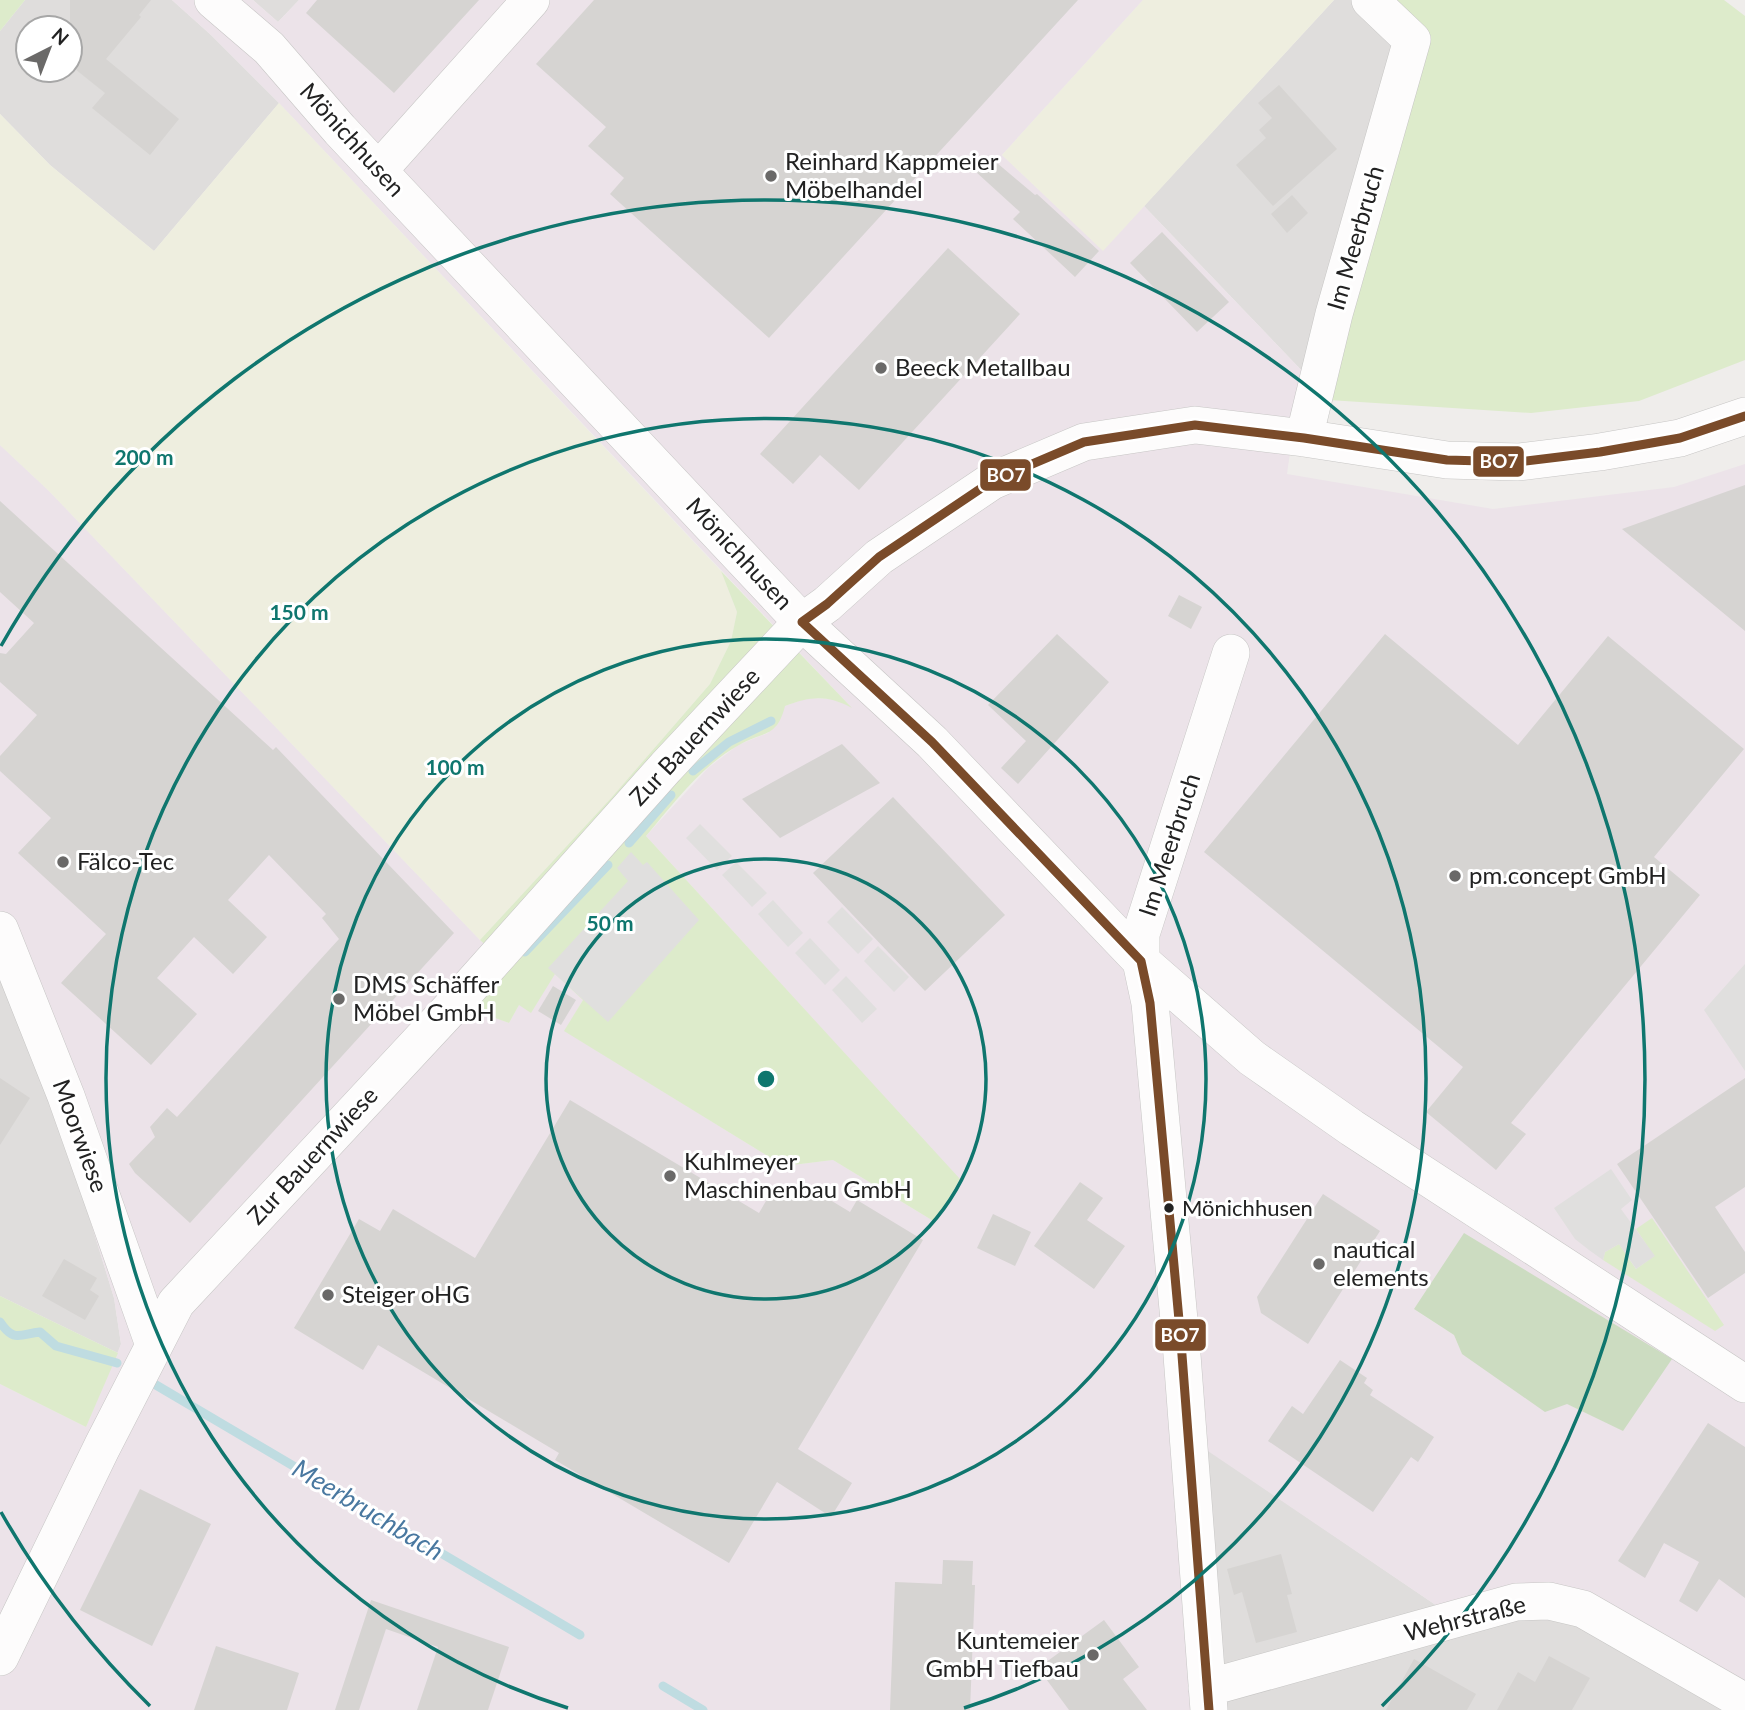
<svg xmlns="http://www.w3.org/2000/svg" width="1745" height="1710" viewBox="0 0 1745 1710" font-family="Lato,sans-serif">
	<rect width="100%" height="100%" fill="#efedeb"/>
	<path fill="#dfdddc" fill-rule="evenodd" d="M25,0h147l39,35 68,68 -125,148 -104,-86 -50,-51v-83zM28,28h42v42h-42z
		M253,0h46l-21,22z
		M1334,0h23l43,41 -95,333 -161,-168z
		M0,965l53,134 61,199 7,46 -3,9 -118,-57z
		M1199,1444l247,168 85,-21 214,119h-524z"/>
	<path fill="#ece3e9" fill-rule="evenodd" d="M172,0h81l25,22 21,-22h844l-141,155 101,95 41,-44 161,168 -9,36 -9,64 206,35 181,-22 71,-23v1230l-155,-93 -144,11 -247,-167 22,265h-1221v-326l86,43 35,-83 -7,-46 -61,-199 -53,-134v-520l49,46 431,449 23,20 -24,49 5,5 25,9 10,-18 36,-31 28,26 -18,31 219,135 49,-6 102,62 24,-43 -313,-343 62,-68 30,-23 30,-12 17,-27 22,-8 28,1 15,7 -571,-603 -68,-68zM1605,1252l50,4 60,75zM1415,1310l207,120 -160,-76 -8,-19z"/>
	<path fill="#eeeedf" d="M1143,0h191l-231,251 -101,-96z
		M279,103l442,468 16,41 -6,29 -21,43 -98,113 -132,143 -431,-449 -49,-46v-331l50,51 104,86z"/>
	<path fill="#ddebcb" d="M0,0h25l-25,31z
		M1357,0h367l21,16v344l-106,41 -108,12 -202,-13 95,-340z
		M721,571l131,137c-25,-13 -40,-12 -67,-2 -8,32 -21,25 -46,39 -37,20 -66,59 -93,91l314,343 -25,43 -102,-62 -49,6 -220,-135 19,-31 -28,-26 -24,39 -12,-8 -10,18 -25,-9 -11,-14 29,-40 -22,-20 132,-143 98,-113 21,-43 6,-29z
		M1652,1218l72,107 -9,6 -112,-71 2,-8 14,-8 17,25 18,-13 -18,-27z
		M0,1296l118,57 -32,74 -86,-43z"/>
	<path fill="#ccdcc1" d="M1464,1233l208,126 -49,72 -56,-27 -22,8 -83,-58 -8,-19 -40,-26z"/>
	<path fill="#e0dfde" d="M700,824l32,32 -15,14 -31,-32z
		M631,852l12,13 4,-3 52,58 -91,102 -60,-54 80,-87 -11,-13z
		M736,862l31,31 -15,14 -30,-32z
		M773,900l30,33 -15,14 -30,-33z
		M842,907l31,32 -15,15 -31,-32z
		M810,938l30,32 -15,15 -30,-32z
		M878,946l31,31 -15,15 -30,-31z
		M1745,964v107l-41,-61z
		M846,976l31,33 -15,14 -30,-33z
		M1611,1169l21,31 -11,9 34,47 -19,13 -17,-25 -14,8 -2,8 -14,-10 -14,-11 -21,-31z"/>
	<g fill="none" stroke-linecap="round" stroke-linejoin="round">
		<path stroke="#bfdce1" stroke-width="9" d="M693,771l36,-29 42,-21
			M629,843l42,-48
			M525,952l83,-87
			M0,1322c14,21 20,12 40,10l16,14 61,17
			M156,1385l424,250
			M663,1686l40,24"/>
	</g>
	<path fill="#d6d4d2" d="M70,0h81l-12,15 2,2 -35,42 73,60 -29,36 -58,-47 13,-15 -35,-28z
		M317,0h162l-85,93 -88,-80z
		M594,0h484l-309,338 -159,-144 14,-16 -36,-32 18,-19 -70,-63z
		M1279,85l58,64 -64,57 -37,-41 30,-27 -7,-8 13,-12 -14,-15z
		M990,157l45,38 2,-1 62,57 -24,26 -62,-58 7,-7 -44,-40z
		M1292,195l16,18 -21,20 -16,-19z
		M1162,232l67,70 -32,30 -67,-69z
		M948,248l72,66 -161,176 -39,-35 -27,29 -33,-30z
		M1745,485v146l-123,-102z
		M0,501l273,249 3,-3 178,186 -264,290 -55,-50 -6,-9 26,-27 -5,-10 17,-19 10,9 162,-178 -17,-21 4,-4 -57,-59 -41,45 39,37 -34,37 -39,-37 -37,41 40,36 -46,51 -90,-82 45,-49 -88,-81 33,-35 -51,-47v-15l37,-41 -37,-33v-29l6,1 28,-31 -34,-31z
		M1179,595l23,12 -11,22 -23,-13z
		M1057,634l52,48 -91,102 -17,-16 25,-27 -38,-36z
		M1385,634l133,111 90,-109 136,113 -90,108 46,38 -189,228 15,11 -30,36 -70,-58 37,-45 -259,-215z
		M842,744l38,39 -100,55 -38,-39z
		M893,797l112,118 -80,76 -112,-118z
		M553,986l23,14 -15,25 -23,-14z
		M0,1078l30,20 -30,47z
		M1745,1078v109l-30,20 30,45v21l-37,25 -91,-134z
		M570,1100l189,113 7,-12 46,-12 38,23 7,-12 66,40 -125,209 54,34 -21,34 -54,-35 -48,81 -174,-103 4,-7 -181,-108 -15,25 -69,-42 65,-109 21,12 13,-22 82,49z
		M1080,1182l23,16 -16,22 38,26 -31,43 -60,-43z
		M1323,1194l57,37 -72,113 -47,-31 -4,-16z
		M993,1214l38,18 -16,34 -38,-18z
		M64,1259l33,19 -7,12 9,6 -14,24 -43,-24z
		M1340,1360l27,18 -3,5 9,7 -3,5 64,42 -16,25 -7,-5 -38,55 -105,-71 24,-35 11,8z
		M1708,1423l37,24v151l-26,-19 -22,33 -18,-11 20,-39 -35,-19 -19,35 -27,-17z
		M140,1489l71,35 -59,122 -72,-36z
		M1281,1554l11,40 -5,1 10,37 -41,11 -14,-51 -8,3 -7,-26z
		M943,1560l30,1 -1,24h3l-5,125h-80l5,-128 47,2z
		M371,1600l138,47 -21,63h-71l21,-63 -52,-18 -27,81h-24z
		M1104,1620l35,47 -16,12 24,31h-78l-31,-42z
		M216,1646l83,27 -12,37h-93z
		M1549,1656l41,22 -18,32h-75l21,-38 17,10z
		M1414,1659l62,35 -9,16h-81z"/>
	<g fill="none" stroke-linecap="round" stroke-linejoin="round">
		<defs>
			<path id="minor" d="M213,0l56,48 71,82 462,492 130,120 209,219 111,97 100,70 393,256
				M378,171l153,-171
				M1304,438l30,-124 78,-274 -42,-40
				M0,930l66,166 88,249
				M0,1657l102,-210 74,-144 273,-293 217,-243 136,-145 25,-18 52,-47 113,-76 92,-39 111,-17 109,13 143,22 71,2 82,-10 80,-14 65,-22
				M1207,1688l309,-86 33,-1 34,8 162,93
				M1209,1710l-28,-368 -31,-339 -9,-42v-27l90,-281"/>
		</defs>
		<use href="#minor" stroke="#c7c6c5" stroke-width="38"/>
		<use href="#minor" stroke="#fdfcfc" stroke-width="37"/>
		<defs>
			<path id="bus-1" d="M802,622l25,-18 52,-47 113,-76 92,-39 111,-17 109,13 143,22 71,2 82,-10 80,-14 65,-22
				M802,622l130,120 209,219
				M1141,961l9,42 31,339 28,368"/>
		</defs>
		<use href="#bus-1" stroke="#fff" stroke-width="14"/>
		<use href="#bus-1" stroke="#7a4b2a" stroke-width="9"/>
	</g>
	<g fill="none" stroke="#0f766e" stroke-width="3.5">
		<circle cx="766" cy="1079" r="220"/>
		<circle cx="766" cy="1079" r="440"/>
		<path d="M568 1708A660 660 0 1 1 964 1708"/>
		<path d="M150 1706A879 879 0 0 1 1 1512M1 646A879 879 0 1 1 1382 1706"/>
	</g>
	<g fill="#6a6968" stroke="#fff" stroke-width="2.5">
		<circle cx="771" cy="176" r="7"/>
		<circle cx="881" cy="368" r="7"/>
		<circle cx="63" cy="862" r="7"/>
		<circle cx="1455" cy="876" r="7"/>
		<circle cx="339" cy="999" r="7"/>
		<circle cx="670" cy="1176" r="7"/>
		<circle cx="1319" cy="1264" r="7"/>
		<circle cx="328" cy="1295" r="7"/>
		<circle cx="1093" cy="1655" r="7"/>
	</g>
	<circle fill="#222" stroke="#fff" stroke-width="2.5" cx="1169" cy="1208" r="6"/>
	<g text-anchor="middle" stroke-width="6" stroke-linejoin="round" paint-order="stroke">
		<g font-size="22" fill="#222" stroke="#fff" text-anchor="start">
			<text x="1182" y="1216">Mönichhusen</text>
		</g>
		<g font-size="24" fill="#222" stroke="#fff">
			<text transform="translate(352 140) rotate(48)" y="8">Mönichhusen</text>
			<text transform="translate(1356 238) rotate(-74)" y="8">Im Meerbruch</text>
			<text transform="translate(739 554) rotate(47)" y="8">Mönichhusen</text>
			<text transform="translate(695 737) rotate(-47)" y="8">Zur Bauernwiese</text>
			<text transform="translate(1170 845) rotate(-72)" y="8">Im Meerbruch</text>
			<text transform="translate(80 1136) rotate(70)" y="8">Moorwiese</text>
			<text transform="translate(313 1156) rotate(-47)" y="8">Zur Bauernwiese</text>
			<text transform="translate(1465 1619) rotate(-14)" y="8">Wehrstraße</text>
		</g>
		<g font-size="24" fill="#222" stroke="#fff" text-anchor="start">
			<text x="785" y="170">Reinhard Kappmeier<tspan x="785" dy="28">Möbelhandel</tspan></text>
			<text x="895" y="376">Beeck Metallbau</text>
			<text x="77" y="870">Fälco-Tec</text>
			<text x="1469" y="884">pm.concept GmbH</text>
			<text x="353" y="993">DMS Schäffer<tspan x="353" dy="28">Möbel GmbH</tspan></text>
			<text x="684" y="1170">Kuhlmeyer<tspan x="684" dy="28">Maschinenbau GmbH</tspan></text>
			<text x="1333" y="1258">nautical<tspan x="1333" dy="28">elements</tspan></text>
			<text x="342" y="1303">Steiger oHG</text>
			<text x="1079" y="1649" text-anchor="end">Kuntemeier<tspan x="1079" dy="28">GmbH Tiefbau</tspan></text>
		</g>
		<g font-size="26" font-style="italic" fill="#4978a0" stroke="#fff">
			<text transform="translate(368 1510) rotate(31)" y="9">Meerbruchbach</text>
		</g>
	</g>
	<circle cx="766" cy="1079" r="10" fill="#0f766e" stroke="#fff" stroke-width="3.5"/>
	<g font-size="21" text-anchor="middle" font-weight="bold" fill="#0f766e" stroke="#fff" stroke-width="6" stroke-linejoin="round" paint-order="stroke">
		<text x="144" y="465">200 m</text>
		<text x="299" y="620">150 m</text>
		<text x="455" y="775">100 m</text>
		<text x="610" y="931">50 m</text>
	</g>
	<g stroke="#fff" stroke-width="2.5">
		<rect x="1472" y="445" width="53" height="33" rx="7" fill="#7a4b2a"/>
		<rect x="979" y="458" width="53" height="34" rx="7" fill="#7a4b2a"/>
		<rect x="1154" y="1318" width="53" height="34" rx="7" fill="#7a4b2a"/>
	</g>
	<g font-size="19" text-anchor="middle" font-weight="bold" fill="#fff">
		<text x="1499" y="468">BO7</text>
		<text x="1006" y="482">BO7</text>
		<text x="1180" y="1342">BO7</text>
	</g>
	<g transform="translate(49 49) rotate(42)"><circle r="33" fill="#ffffff" stroke="#a7a7a7" stroke-width="2"/>
	<path d="M0-5L12 26L0 18L-12 26Z" fill="#6a6968"/>
	<text y="-10" font-size="19" font-weight="bold" text-anchor="middle" fill="#222222">N</text>
	</g>
</svg>
